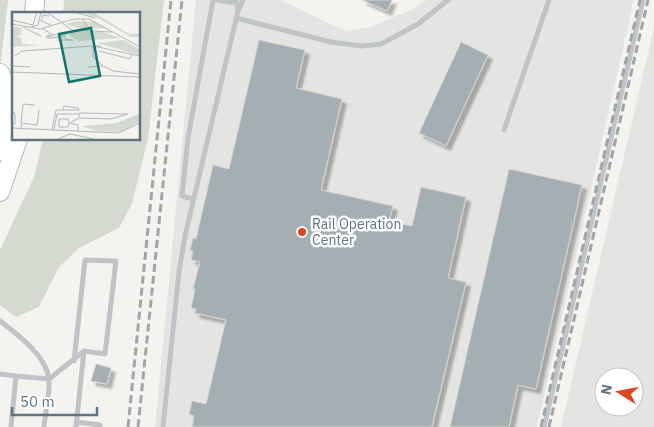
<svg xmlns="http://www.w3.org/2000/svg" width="654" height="427" viewBox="0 0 654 427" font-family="'IBM Plex Sans',sans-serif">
	<defs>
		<filter id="shadow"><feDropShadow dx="4.5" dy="4.5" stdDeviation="1" flood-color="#0004"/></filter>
	</defs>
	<rect width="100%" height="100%" fill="#f4f3ef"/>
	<path fill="#e4e5e3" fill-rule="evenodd" d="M196,0h85l64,31 28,-5 40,-17 14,-9h207l-97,427h-382z
		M654,27v400h-93zM604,377h30v30h-30z"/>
	<path fill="#d5dad0" d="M0,0h8l-8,71z
		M64,0h100l-16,138 -16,66 -13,24 -40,20 -20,19 -20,40 -23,10 -16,-12v-55l34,-73 9,-38h96v-125h-76z"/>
	<path fill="#a5aeb2" stroke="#d5d4d2" filter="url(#shadow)" d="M362,0h30l-5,11z
		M259,40l46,10 -9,38 46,11 -21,91 72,16 -4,15 23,5 9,-39 45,10 -18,81 18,4 -34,145h-240l2,-11 -5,-2 3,-13 14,3 20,-84 -31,-7 1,-4 -5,-1 4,-19h-2l7,-27 -9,-2 2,-9 -3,-1 3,-12 3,1 17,-74 16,4z
		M461,42l27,13 -42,91 -27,-13z
		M509,169l73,16 -46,204 -18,-4 -9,42h-59z
		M96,364l15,4 -4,16 -16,-3z"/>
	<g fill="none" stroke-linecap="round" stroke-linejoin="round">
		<defs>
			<path id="motorway" d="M34,14l1,-14
				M0,73c14,25 8,52 0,78
				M0,192l18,-53"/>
		</defs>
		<use href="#motorway" stroke="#b3b6b9" stroke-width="20"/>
		<path stroke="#c0c4c7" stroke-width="5" d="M217,0l19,3
			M236,0l2,11 5,-11
			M236,18l95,24 30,4 20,-2 37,-20 30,-24
			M504,130l45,-130
			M193,199l-11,-3 6,-58 25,-138
			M0,321c18,14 47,35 49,59 1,14 -4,33 -5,47
			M74,361l11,-101 31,1 -11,93 -21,-3 -8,76
			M0,374l16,2
			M76,422l24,3v2
			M11,427l5,-51 33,3 35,-28
			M163,427l16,-155 6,-36 53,-225
			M544,427l99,-427"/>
		<use href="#motorway" stroke="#fff" stroke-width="18"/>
		<path stroke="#9fa6aa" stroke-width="3" stroke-dasharray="8 4" stroke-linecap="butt" d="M128,427l43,-427
			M138,427l44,-427
			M541,427l99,-427
			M549,427l99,-427"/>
	</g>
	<circle fill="#e24520" stroke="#fff" stroke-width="2" cx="302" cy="232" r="5"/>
	<g text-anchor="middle" stroke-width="5" stroke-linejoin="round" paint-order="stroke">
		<g font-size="14" fill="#627480" stroke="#fff" text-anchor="start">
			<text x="312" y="229">Rail Operation<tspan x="312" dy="16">Center</tspan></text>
		</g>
	</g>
	<g transform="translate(12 12)">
		<rect width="128" height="128" fill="#f4f3ef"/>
		<path d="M70,0h11l36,22h10v3h-8l-33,-19zM64,9l19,1 11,6 -26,1 -14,-5zM0,14l10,2 -1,7 -6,1 6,2 1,6 19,1 -29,2zM58,19l33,1 17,6 -42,3 -9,-6zM112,28l15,9v6l-42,-12zM127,102v8l-18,10 -24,-1 -15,-5 34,-3z" fill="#d5dad0"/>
		<path fill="none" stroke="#b1b8bc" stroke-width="1" d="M35,0l25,18 40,2M63,0l20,6M37,4l-6,-1 -2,6 10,4M0,8l21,5 4,-13M0,12l28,5 34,-10h15l51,28M11,15l18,9M19,15l7,-2 3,-13M31,17l10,6h10l3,4M69,18l6,-5 -5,-6M37,22v2l1,2h-3l-1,-2h7M38,26l13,-1 4,-4M45,28h16l-8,-1M81,34v11l9,8 11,6 27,3M89,34h-8l47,10M87,39l31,8 2,-5M3,44l7,-5 71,-5M0,54l18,1M76,55l15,-1M0,60l128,5M51,97l1,-3 14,2 1,3M0,100l3,1v11h-3M59,110l8,-4v-5l49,1 -17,5 -32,-1M9,111l2,-19 12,1M57,111l-1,4h-9v-8h9l1,4 9,2v6M0,116l106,5 22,-10M9,116l1,-5 15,2 2,-15M40,118l4,-20h22M42,118l3,-16h21M46,127l12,-5 24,5"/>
		<path fill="#0f766e" fill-opacity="0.15" stroke="#0f766e" stroke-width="2.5" d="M79,16l9,48 -31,6 -10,-48z"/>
		<rect width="128" height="128" fill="none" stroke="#627480" stroke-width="2.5"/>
	</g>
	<g transform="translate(619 392) rotate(281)"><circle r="24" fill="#ffffff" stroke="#c0c7cc"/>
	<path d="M0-4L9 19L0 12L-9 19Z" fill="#e24520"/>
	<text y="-8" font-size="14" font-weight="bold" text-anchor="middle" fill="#627480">N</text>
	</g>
	<path d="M12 407v8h85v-8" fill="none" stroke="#627480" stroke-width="2.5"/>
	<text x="20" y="407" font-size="15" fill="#627480" stroke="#ffffff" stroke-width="4" paint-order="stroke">50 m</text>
</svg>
